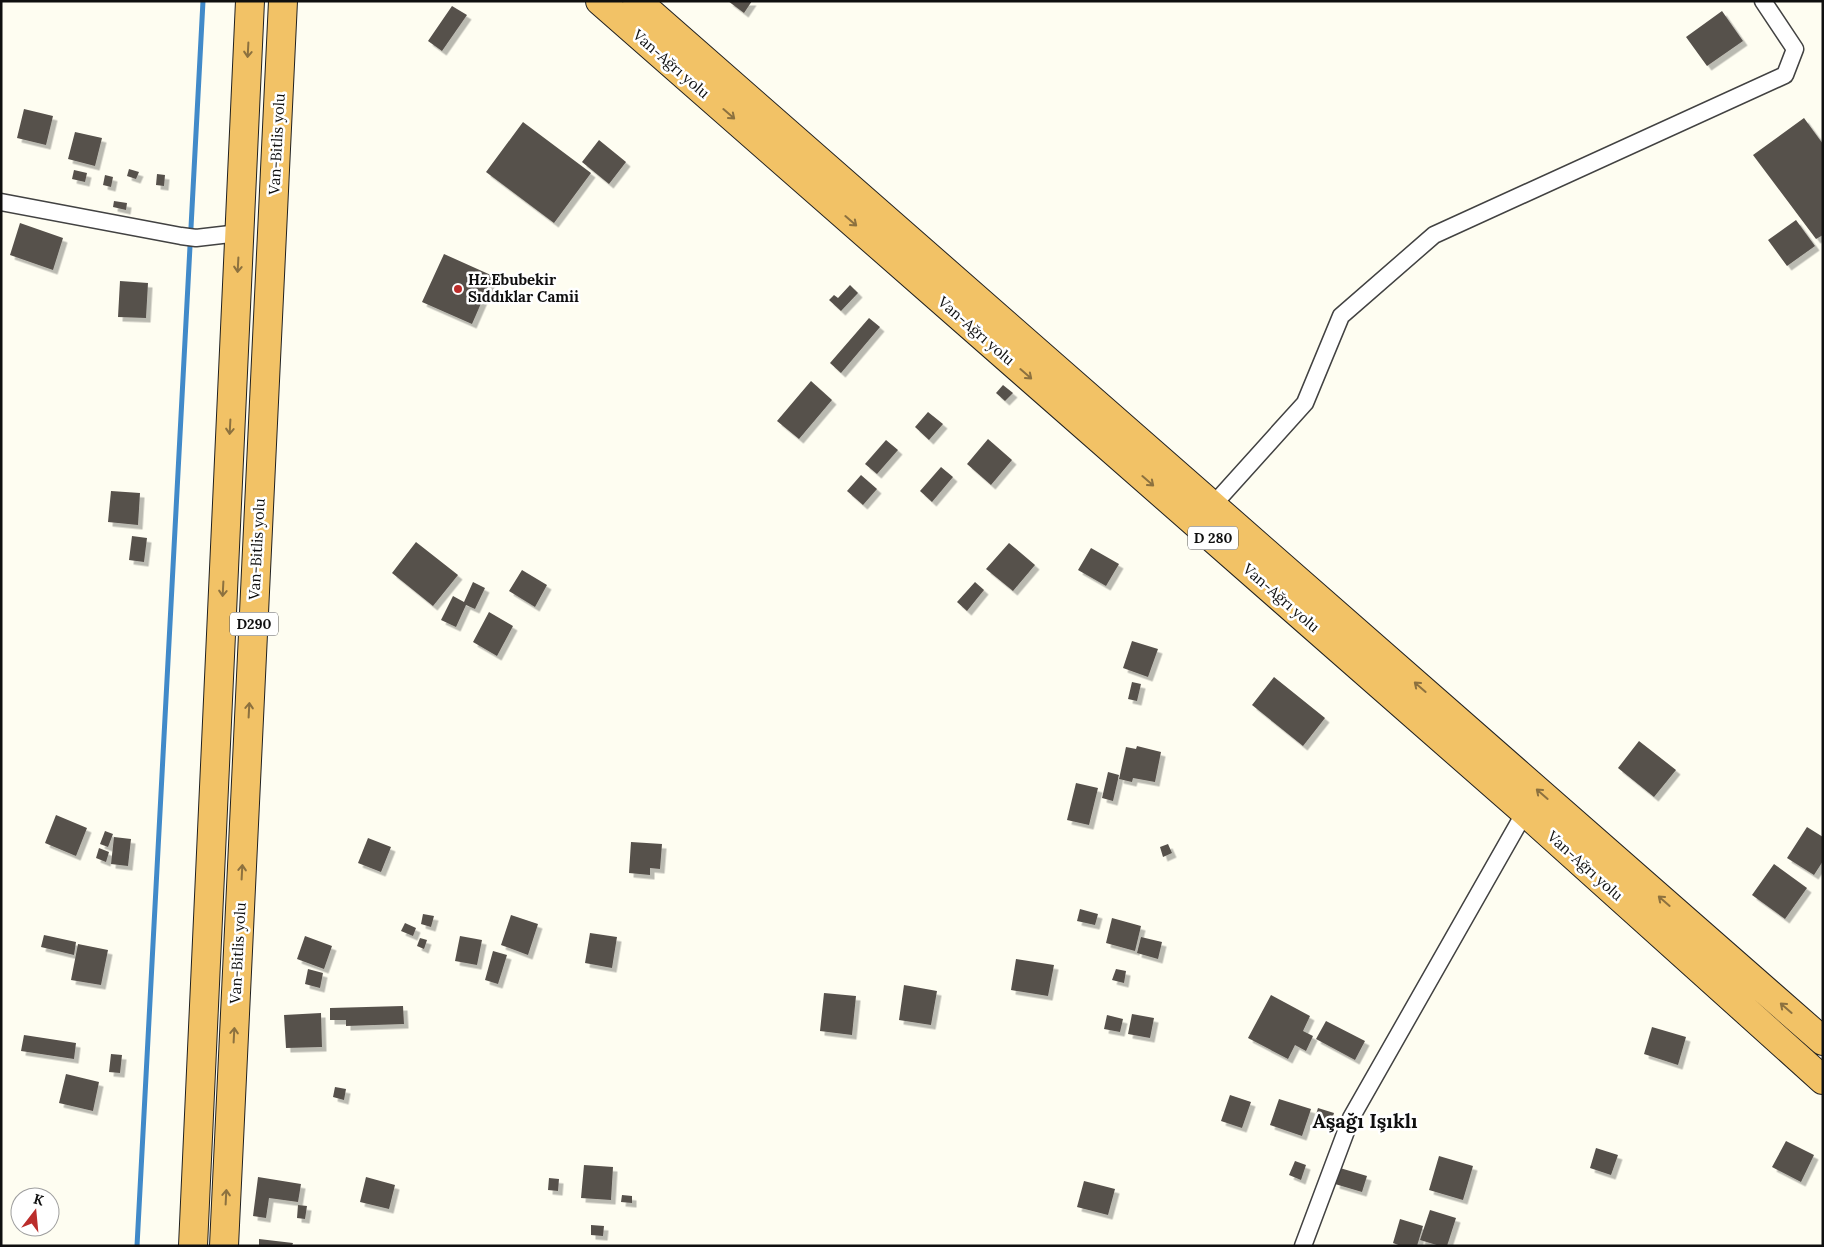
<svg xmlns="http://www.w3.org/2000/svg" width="1824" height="1247" viewBox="0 0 1824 1247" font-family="Lora,serif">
	<defs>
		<filter id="shadow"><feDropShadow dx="4.5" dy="4.5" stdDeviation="0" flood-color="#0004"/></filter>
	</defs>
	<rect width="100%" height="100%" fill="#fefdf1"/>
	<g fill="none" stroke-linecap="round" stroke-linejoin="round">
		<path stroke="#418ac9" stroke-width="5" d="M137,1246l66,-1245"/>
	</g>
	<path fill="#57514c" filter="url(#shadow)" d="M728,1h24l-8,12z
		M452,6l15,9 -25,36 -14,-10z
		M1722,11l21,30 -36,25 -21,-29z
		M24,109l29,7 -7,29 -29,-7z
		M1804,118l19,26v91l-7,4 -63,-84z
		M523,122l68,51 -37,50 -68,-51z
		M75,132l27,6 -7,28 -27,-7z
		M599,140l27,22 -17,22 -27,-22z
		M129,169l10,3 -3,7 -9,-3z
		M74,170l13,3 -2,9 -13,-3z
		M157,174l8,1 -1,11 -8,-1z
		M105,175l8,2 -2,10 -8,-2z
		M114,201l13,2 -1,7 -13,-3z
		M1796,220l19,26 -28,20 -19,-26z
		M20,223l43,15 -10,32 -43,-15z
		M444,254l49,22 -21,48 -50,-22z
		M120,281l28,2 -2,35 -28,-1z
		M850,285l8,8 -17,18 -12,-11 5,-5 4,3z
		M869,318l11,9 -39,46 -11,-10z
		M811,381l21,19 -33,39 -22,-18z
		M1003,385l10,8 -8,8 -9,-8z
		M928,412l15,12 -14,16 -14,-13z
		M988,439l24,21 -21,25 -24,-21z
		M886,440l12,10 -21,24 -12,-10z
		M941,467l12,10 -21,25 -12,-11z
		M861,475l16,14 -14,16 -16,-14z
		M111,491l29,2 -2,32 -30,-3z
		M132,536l15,2 -3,24 -15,-2z
		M416,542l42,33 -25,31 -41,-33z
		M1009,543l26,22 -22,26 -27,-22z
		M1091,548l28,16 -13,22 -28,-16z
		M522,570l25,15 -12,22 -26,-16z
		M473,582l12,6 -10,21 -9,-4 -10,22 -15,-7 12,-24 11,6z
		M975,582l9,8 -17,21 -10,-9z
		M489,612l24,14 -16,30 -24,-14z
		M1132,641l26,8 -10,28 -25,-9z
		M1274,677l51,41 -22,28 -51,-41z
		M1132,682l9,2 -4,17 -9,-2z
		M1639,741l37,29 -22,27 -36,-29z
		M1137,746l24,6 -6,30 -22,-4 -1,4 -13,-3 7,-32 10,2z
		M1108,772l11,3 -6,26 -11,-3z
		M1076,783l22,5 -9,37 -22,-5z
		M56,815l31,13 -11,28 -31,-13z
		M1807,827l16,10v24l-9,14 -27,-17z
		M105,831l8,3 -5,13 -8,-3z
		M114,837l17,2 -3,27 -17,-2z
		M368,838l23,9 -10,25 -23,-9z
		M631,842l31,2 -2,25 -10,-1v7l-21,-2z
		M1168,844l4,9 -9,4 -3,-10z
		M99,848l10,4 -3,10 -10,-4z
		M1774,864l33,24 -22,31 -33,-24z
		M1080,909l18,5 -3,11 -18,-4z
		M423,914l11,2 -3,11 -10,-3z
		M511,915l27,9 -10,31 -27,-10z
		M1112,918l29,8 -6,25 -29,-8z
		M405,923l11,5 -3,8 -12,-5z
		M590,933l27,4 -5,31 -27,-5z
		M44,935l32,7 -2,13 -33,-8z
		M305,936l27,10 -8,23 -27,-10z
		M460,936l22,4 -5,25 -22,-4z
		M1141,937l21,5 -4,17 -21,-6z
		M420,938l7,2 -3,9 -7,-3z
		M78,944l30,6 -7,35 -30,-5z
		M493,951l14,4 -9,29 -13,-4z
		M1016,959l38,6 -6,31 -37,-6z
		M308,969l15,4 -3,15 -15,-4z
		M1116,969l10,2 -2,12 -12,-3z
		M904,985l33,6 -6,34 -32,-5z
		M824,993l32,3 -4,39 -32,-4z
		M1271,995l39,21 -7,15 10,5 -7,15 -11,-6 -7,14 -40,-21z
		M403,1006l1,18 -58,2v-6h-16v-12z
		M321,1013l1,34 -36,1 -2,-33z
		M1132,1014l22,4 -4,20 -22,-4z
		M1107,1015l16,4 -3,13 -16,-3z
		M1326,1021l39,20 -10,19 -39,-21z
		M1652,1027l34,10 -8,28 -34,-11z
		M24,1035l52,8 -2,16 -53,-8z
		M111,1054l11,1 -2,18 -11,-1z
		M66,1074l33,8 -6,29 -34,-8z
		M335,1087l11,2 -2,11 -11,-3z
		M1230,1095l21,7 -9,26 -21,-7z
		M1279,1099l32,10 -9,27 -32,-11z
		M1318,1108l16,5 -4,13 -16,-5z
		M1786,1141l28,14 -13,27 -29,-15z
		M1596,1148l22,7 -7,20 -21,-7z
		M1439,1156l34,10 -10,34 -34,-10z
		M1295,1161l11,4 -5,15 -12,-5z
		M584,1165l29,2 -2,33 -30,-2z
		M1340,1168l27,8 -5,16 -27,-8z
		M258,1177l43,7 -3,18 -29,-4 -3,20 -13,-2z
		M366,1177l29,8 -6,24 -29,-7z
		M549,1178l10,1 -1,12 -10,-1z
		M1084,1181l31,8 -7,26 -31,-8z
		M622,1195l10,1v7l-11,-1z
		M298,1205l9,1 -2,13 -8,-1z
		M1430,1210l26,8 -9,28h-7l-20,-6z
		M1400,1219l23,7 -6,20h-16l-8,-3z
		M591,1225l13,1 -1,10 -12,-1z
		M259,1239l34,4 -1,3h-33z"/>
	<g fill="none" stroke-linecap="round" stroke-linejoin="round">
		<defs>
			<path id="minor" d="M1,202l180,34 15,2 43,-5
				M1213,505l92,-102 36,-87 93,-81 351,-160 10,-26 -32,-48
				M1303,1246l48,-128 174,-306"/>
			<path id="trunk" d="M600,1l925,811 298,268
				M637,1l1186,1040
				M193,1246l57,-1245
				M224,1246l59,-1245"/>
		</defs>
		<use href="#minor" stroke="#424242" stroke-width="19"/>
		<use href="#trunk" stroke="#202020" stroke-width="30"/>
		<use href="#minor" stroke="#fff" stroke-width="16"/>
		<use href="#trunk" stroke="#f2c266" stroke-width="28"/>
	</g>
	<defs><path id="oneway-shaft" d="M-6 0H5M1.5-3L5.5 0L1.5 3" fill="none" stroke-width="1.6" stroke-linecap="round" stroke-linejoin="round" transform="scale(1.25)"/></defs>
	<g stroke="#8c713f">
		<use href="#oneway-shaft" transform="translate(248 50) rotate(93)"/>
		<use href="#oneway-shaft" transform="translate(729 114) rotate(41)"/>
		<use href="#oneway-shaft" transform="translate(851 221) rotate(41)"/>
		<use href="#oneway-shaft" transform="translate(238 265) rotate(93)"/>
		<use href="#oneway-shaft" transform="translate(1026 374) rotate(41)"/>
		<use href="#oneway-shaft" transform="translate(230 427) rotate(93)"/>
		<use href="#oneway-shaft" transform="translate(1148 481) rotate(41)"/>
		<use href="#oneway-shaft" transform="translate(223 589) rotate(93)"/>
		<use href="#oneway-shaft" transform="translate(1420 687) rotate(-139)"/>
		<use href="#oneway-shaft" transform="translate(249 710) rotate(-87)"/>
		<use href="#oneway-shaft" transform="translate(1542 794) rotate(-139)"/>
		<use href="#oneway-shaft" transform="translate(242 872) rotate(-87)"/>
		<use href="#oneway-shaft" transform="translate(1664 901) rotate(-139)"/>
		<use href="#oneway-shaft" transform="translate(1786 1008) rotate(-139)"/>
		<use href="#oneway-shaft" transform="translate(234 1035) rotate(-87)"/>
		<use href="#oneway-shaft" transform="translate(226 1197) rotate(-87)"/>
	</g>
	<circle fill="#bb2d2b" stroke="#fff" stroke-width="2" cx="458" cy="289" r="5"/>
	<g text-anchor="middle" stroke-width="5" stroke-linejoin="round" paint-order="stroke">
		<g fill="#fff" stroke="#575757" stroke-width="1">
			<rect x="1188" y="526.5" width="50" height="23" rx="4"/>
			<rect x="230" y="612.5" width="48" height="23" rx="4"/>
		</g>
		<g font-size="14" font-weight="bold" fill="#0f0f0f">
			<text x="1213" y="543">D 280</text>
			<text x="254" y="629">D290</text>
		</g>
		<g font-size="15" fill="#0f0f0f" stroke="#fff">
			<text transform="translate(671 64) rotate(41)" y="5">Van-Ağrı yolu</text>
			<text transform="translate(277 144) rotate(-87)" y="5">Van-Bitlis yolu</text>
			<text transform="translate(976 331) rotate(41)" y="5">Van-Ağrı yolu</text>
			<text transform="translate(257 549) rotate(-87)" y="5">Van-Bitlis yolu</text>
			<text transform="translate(1281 598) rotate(41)" y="5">Van-Ağrı yolu</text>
			<text transform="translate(1585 866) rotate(42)" y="5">Van-Ağrı yolu</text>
			<text transform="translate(238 953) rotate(-87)" y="5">Van-Bitlis yolu</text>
		</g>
		<g font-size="15" font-weight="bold" fill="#0f0f0f" stroke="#fff" text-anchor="start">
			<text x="468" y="285">Hz.Ebubekir<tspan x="468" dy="17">Sıddıklar Camii</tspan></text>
		</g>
		<g font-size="20" font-weight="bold" fill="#0f0f0f" stroke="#fff">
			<text x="1365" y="1128">Aşağı Işıklı</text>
		</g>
	</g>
	<rect width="1824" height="1247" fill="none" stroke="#0f0f0f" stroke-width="5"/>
	<g transform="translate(35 1212) rotate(16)"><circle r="24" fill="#ffffff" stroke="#9f9f9f"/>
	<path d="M0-4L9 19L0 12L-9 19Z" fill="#bb2d2b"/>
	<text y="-8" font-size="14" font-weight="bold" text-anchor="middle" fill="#0f0f0f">K</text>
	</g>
</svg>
